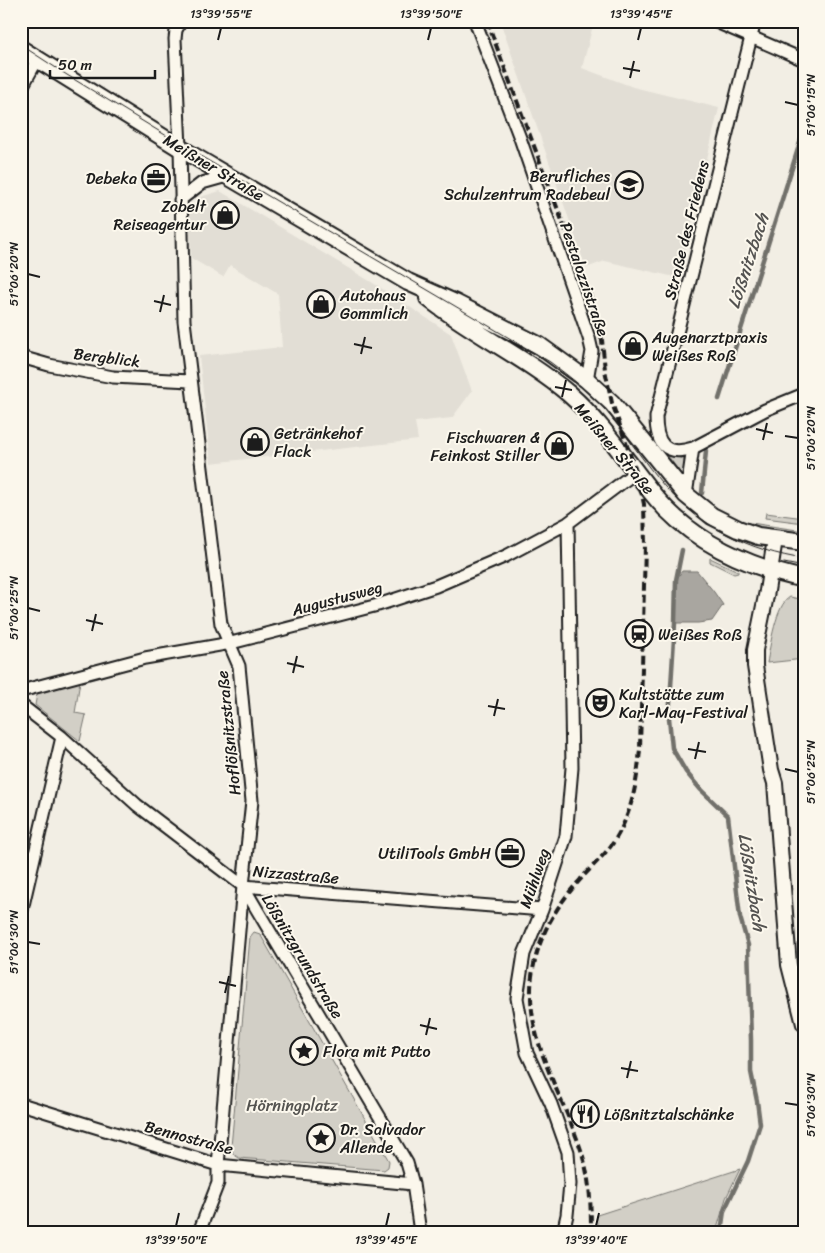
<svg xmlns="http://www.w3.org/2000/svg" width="825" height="1253" viewBox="0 0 825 1253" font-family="Sriracha,sans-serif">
	<rect width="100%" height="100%" fill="#f2eee4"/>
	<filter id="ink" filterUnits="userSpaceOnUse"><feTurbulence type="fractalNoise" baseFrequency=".02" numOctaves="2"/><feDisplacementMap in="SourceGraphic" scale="10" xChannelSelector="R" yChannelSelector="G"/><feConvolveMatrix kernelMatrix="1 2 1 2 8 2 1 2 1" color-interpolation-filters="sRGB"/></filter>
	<g filter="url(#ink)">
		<path fill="#e2ded5" d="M500,21h94l-12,47 51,19 86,21 -40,170 -74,-17 -19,7z
			M220,191l153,92 78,51 21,57 -20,27 -37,4 3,18 -207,23 -12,-107 83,-9 -4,-53 -48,-29 -7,12 -32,-19 -2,-45 8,-15z"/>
		<path fill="#d2cfc6" stroke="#777671" d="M665,452c7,5 13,4 19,8l1,9 -3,6z
			M766,513l38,5v5l-39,-5z
			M751,523l53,8v4l-38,-5 -18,-4z
			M710,558l28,13v2l-4,1 -24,-12z
			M790,597l14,3v59l-37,4c3,-16 9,-59 23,-66z
			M80,681l-5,32 11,2 -6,26 -45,-36 2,-11z
			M254,932l6,2 129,227 -1,6 -4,3 -145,-12 -6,-4 -2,-7 19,-210z
			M740,1169l-14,29 -10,34h-119v-17z"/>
		<path fill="#a9a6a0" stroke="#716f6b" d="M682,571h15l17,21 9,13 -11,16 -14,2h-23l1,-43z"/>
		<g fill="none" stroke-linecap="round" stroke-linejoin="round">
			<path stroke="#716f6b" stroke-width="4.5" d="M719,399l85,-269
				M702,493l4,-42
				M682,550l-6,30 -1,43 -6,95 3,30 14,24 15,18 27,26 12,101 8,28 3,95v32l6,29 3,23 -12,37 -24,50 -3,21"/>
			<defs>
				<path id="minor" d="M181,21l-5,9 -1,9 5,109 4,173 37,303 18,42 13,135 -9,85 -25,279v18l-19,49
					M475,21l45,117 69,200 3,13 -5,29
					M714,21l90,39
					M755,21l-99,396c0,26 9,40 37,31l72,-38 39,-16
					M21,89l16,-29
					M180,200l22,-17 25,-7
					M21,357l28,8 64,12 77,4
					M686,495l7,-47
					M21,691l124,-33 86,-15 147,-38 58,-19 70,-30 62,-33 68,-51
					M21,705l41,32 75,68 106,81 299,24
					M243,886l164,277 6,21 7,48
					M21,914l41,-177
					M21,1104l197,61 195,19
					M563,1232l4,-17 3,-31 -2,-32 -17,-48 -24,-51 -10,-55 7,-44 18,-44 24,-74 6,-68 -4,-245"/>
				<path id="tertiary" d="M775,539l-8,52 -12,59v16l16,104 4,13 14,182 15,59"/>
				<path id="secondary" d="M21,49l159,99 228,134 47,21 85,43 47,34 25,23 74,92 26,21 26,13 20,7 46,6
					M428,298c44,35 97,59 141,96 32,28 56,65 83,99 38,48 93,73 152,86"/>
			</defs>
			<use href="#minor" stroke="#1c1c1c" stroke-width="15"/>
			<use href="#tertiary" stroke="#1c1c1c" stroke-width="18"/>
			<use href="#secondary" stroke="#1c1c1c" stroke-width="20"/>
			<use href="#minor" stroke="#fbf7ec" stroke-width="11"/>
			<use href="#tertiary" stroke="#fbf7ec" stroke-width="14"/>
			<use href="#secondary" stroke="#fbf7ec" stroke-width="16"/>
			<path stroke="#1c1c1c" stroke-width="1" d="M21,45l46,30 113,69 370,218c20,15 41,31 57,50 21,24 37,51 58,75 37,40 85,64 139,72
				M784,563l20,4"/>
			<path stroke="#1c1c1c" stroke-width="4" stroke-dasharray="8 4" stroke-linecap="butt" d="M487,21l103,274 12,45 3,30 7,33 25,71 7,30 1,41 -5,204c-3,34 -8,65 -27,94 -9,13 -22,24 -33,37 -25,27 -43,59 -48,96 -8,64 31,118 50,177 8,26 9,52 9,79"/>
		</g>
	</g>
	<path fill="none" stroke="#1c1c1c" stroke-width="2" d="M218,40l3,-12M428,40l3,-12M638,40l3,-12M623,68l17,3M630,78l4,-17M785,102l13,3M28,274l12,3M154,301l17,4M160,312l4,-17M354,344l18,4M361,354l4,-17M555,387l17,3M562,397l4,-17M756,429l17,4M785,436l13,2M763,440l4,-17M28,608l12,3M86,620l17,4M92,631l4,-17M287,663l17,4M293,673l4,-17M488,706l17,3M494,716l4,-17M688,749l18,3M695,759l4,-17M785,769l13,3M28,942l12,2M219,982l17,4M225,993l4,-17M420,1025l17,4M426,1035l4,-17M621,1068l17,3M627,1078l4,-17M785,1103l13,2M176,1226l3,-13M386,1226l3,-13M596,1226l3,-13"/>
	<defs>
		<symbol id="office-ring" viewBox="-11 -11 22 22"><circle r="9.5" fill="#fbf7ec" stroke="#1c1c1c" stroke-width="1.5"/><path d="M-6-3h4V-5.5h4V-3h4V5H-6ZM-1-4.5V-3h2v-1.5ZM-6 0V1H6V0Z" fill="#1c1c1c"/></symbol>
		<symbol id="school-ring" viewBox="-11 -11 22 22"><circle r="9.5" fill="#fbf7ec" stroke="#1c1c1c" stroke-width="1.5"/><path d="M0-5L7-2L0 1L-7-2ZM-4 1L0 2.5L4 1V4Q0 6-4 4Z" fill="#1c1c1c"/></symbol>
		<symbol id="shop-ring" viewBox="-11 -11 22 22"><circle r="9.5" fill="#fbf7ec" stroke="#1c1c1c" stroke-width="1.5"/><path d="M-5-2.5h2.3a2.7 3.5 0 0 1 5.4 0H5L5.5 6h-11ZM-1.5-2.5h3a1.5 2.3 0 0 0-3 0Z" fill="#1c1c1c"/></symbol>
		<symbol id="station-ring" viewBox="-11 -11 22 22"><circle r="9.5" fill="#fbf7ec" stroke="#1c1c1c" stroke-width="1.5"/><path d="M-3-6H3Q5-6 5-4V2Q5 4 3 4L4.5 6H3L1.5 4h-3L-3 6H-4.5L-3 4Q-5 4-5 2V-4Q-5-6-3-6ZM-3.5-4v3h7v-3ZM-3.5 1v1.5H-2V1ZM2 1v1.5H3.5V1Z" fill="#1c1c1c"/></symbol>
		<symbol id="theatre-ring" viewBox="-11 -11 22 22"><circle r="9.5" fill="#fbf7ec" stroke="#1c1c1c" stroke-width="1.5"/><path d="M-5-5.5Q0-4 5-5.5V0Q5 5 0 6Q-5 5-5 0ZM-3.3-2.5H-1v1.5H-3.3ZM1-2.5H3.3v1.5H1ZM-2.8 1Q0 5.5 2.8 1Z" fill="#1c1c1c"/></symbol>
		<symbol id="sight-ring" viewBox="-11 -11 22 22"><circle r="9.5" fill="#fbf7ec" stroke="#1c1c1c" stroke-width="1.5"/><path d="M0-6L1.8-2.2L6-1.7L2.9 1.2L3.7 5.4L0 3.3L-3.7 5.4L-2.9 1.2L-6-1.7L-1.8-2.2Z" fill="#1c1c1c"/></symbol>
		<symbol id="restaurant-ring" viewBox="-11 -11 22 22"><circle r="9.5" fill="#fbf7ec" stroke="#1c1c1c" stroke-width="1.5"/><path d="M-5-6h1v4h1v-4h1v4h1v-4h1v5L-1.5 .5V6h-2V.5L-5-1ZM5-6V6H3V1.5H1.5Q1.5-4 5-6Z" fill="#1c1c1c"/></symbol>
	</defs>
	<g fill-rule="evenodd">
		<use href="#office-ring" x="140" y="162" width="32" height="32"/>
		<use href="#school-ring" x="613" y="169" width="32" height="32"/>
		<use href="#shop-ring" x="209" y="199" width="32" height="32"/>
		<use href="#shop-ring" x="305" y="288" width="32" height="32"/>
		<use href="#shop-ring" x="617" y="330" width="32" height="32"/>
		<use href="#shop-ring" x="239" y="426" width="32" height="32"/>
		<use href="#shop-ring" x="543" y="430" width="32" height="32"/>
		<use href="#station-ring" x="623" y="618" width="32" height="32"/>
		<use href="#theatre-ring" x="584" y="687" width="32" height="32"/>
		<use href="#office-ring" x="494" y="837" width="32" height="32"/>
		<use href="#sight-ring" x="288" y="1035" width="32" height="32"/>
		<use href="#restaurant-ring" x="569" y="1098" width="32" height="32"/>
		<use href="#sight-ring" x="305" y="1122" width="32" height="32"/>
	</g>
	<g text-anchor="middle" stroke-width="4" stroke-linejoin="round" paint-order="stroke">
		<g font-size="16" fill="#1c1c1c" stroke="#fbf7ec">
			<text transform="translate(214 167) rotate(31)" y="6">Meißner Straße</text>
			<text transform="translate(686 230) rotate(-76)" y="6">Straße des Friedens</text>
			<text transform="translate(585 279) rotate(71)" y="6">Pestalozzistraße</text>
			<text transform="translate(107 357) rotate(7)" y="6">Bergblick</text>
			<text transform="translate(615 448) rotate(50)" y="6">Meißner Straße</text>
			<text transform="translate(337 598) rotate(-15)" y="6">Augustusweg</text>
			<text transform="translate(228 733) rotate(-96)" y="6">Hoflößnitzstraße</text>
			<text transform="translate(296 874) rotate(5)" y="6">Nizzastraße</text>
			<text transform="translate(534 878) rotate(-71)" y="6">Mühlweg</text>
			<text transform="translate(303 956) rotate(59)" y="6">Lößnitzgrundstraße</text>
			<text transform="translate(189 1137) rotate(15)" y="6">Bennostraße</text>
		</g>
		<g font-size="16" fill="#1c1c1c" stroke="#fbf7ec" text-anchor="start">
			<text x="610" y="182" text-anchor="end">Berufliches<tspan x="610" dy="18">Schulzentrum Radebeul</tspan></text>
			<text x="137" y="184" text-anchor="end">Debeka</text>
			<text x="206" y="212" text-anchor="end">Zobelt<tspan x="206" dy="18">Reiseagentur</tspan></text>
			<text x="340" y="301">Autohaus<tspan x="340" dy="18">Gommlich</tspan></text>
			<text x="652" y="343">Augenarztpraxis<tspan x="652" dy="18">Weißes Roß</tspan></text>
			<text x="274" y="439">Getränkehof<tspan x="274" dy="18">Flack</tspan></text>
			<text x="540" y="443" text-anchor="end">Fischwaren &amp;<tspan x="540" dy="18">Feinkost Stiller</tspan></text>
			<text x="658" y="640">Weißes Roß</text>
			<text x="619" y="700">Kultstätte zum<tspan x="619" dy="18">Karl-May-Festival</tspan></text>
			<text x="491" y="859" text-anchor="end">UtiliTools GmbH</text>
			<text x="323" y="1057">Flora mit Putto</text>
			<text x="604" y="1120">Lößnitztalschänke</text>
			<text x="340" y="1135">Dr. Salvador<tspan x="340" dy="18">Allende</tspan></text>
		</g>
		<g font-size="16" fill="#53524f" stroke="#fbf7ec">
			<text x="292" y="1111">Hörningplatz</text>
		</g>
		<g font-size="18" font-style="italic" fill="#545351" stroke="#fbf7ec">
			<text transform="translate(748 261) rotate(-72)" y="6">Lößnitzbach</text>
			<text transform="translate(752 882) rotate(81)" y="6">Lößnitzbach</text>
		</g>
	</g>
	<rect width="825" height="1253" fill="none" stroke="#fbf7ec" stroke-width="55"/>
	<path d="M50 70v8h105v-8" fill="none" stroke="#1c1c1c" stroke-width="2.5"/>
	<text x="58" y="70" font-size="15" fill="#1c1c1c" stroke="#fbf7ec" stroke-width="4" paint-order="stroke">50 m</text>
	<rect x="28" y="28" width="770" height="1198" fill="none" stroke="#1c1c1c" stroke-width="2"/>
	<g font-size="12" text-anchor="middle" fill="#1c1c1c">
		<text x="221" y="18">13°39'55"E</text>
		<text x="431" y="18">13°39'50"E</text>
		<text x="641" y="18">13°39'45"E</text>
		<text transform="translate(811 105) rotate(-90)" y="4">51°06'15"N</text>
		<text transform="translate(14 274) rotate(-90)" y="4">51°06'20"N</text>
		<text transform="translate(811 438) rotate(-90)" y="4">51°06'20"N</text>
		<text transform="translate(14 608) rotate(-90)" y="4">51°06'25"N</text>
		<text transform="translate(811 772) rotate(-90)" y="4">51°06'25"N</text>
		<text transform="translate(14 942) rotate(-90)" y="4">51°06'30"N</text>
		<text transform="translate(811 1105) rotate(-90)" y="4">51°06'30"N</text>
		<text x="176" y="1244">13°39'50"E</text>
		<text x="386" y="1244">13°39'45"E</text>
		<text x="596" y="1244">13°39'40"E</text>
	</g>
</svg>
